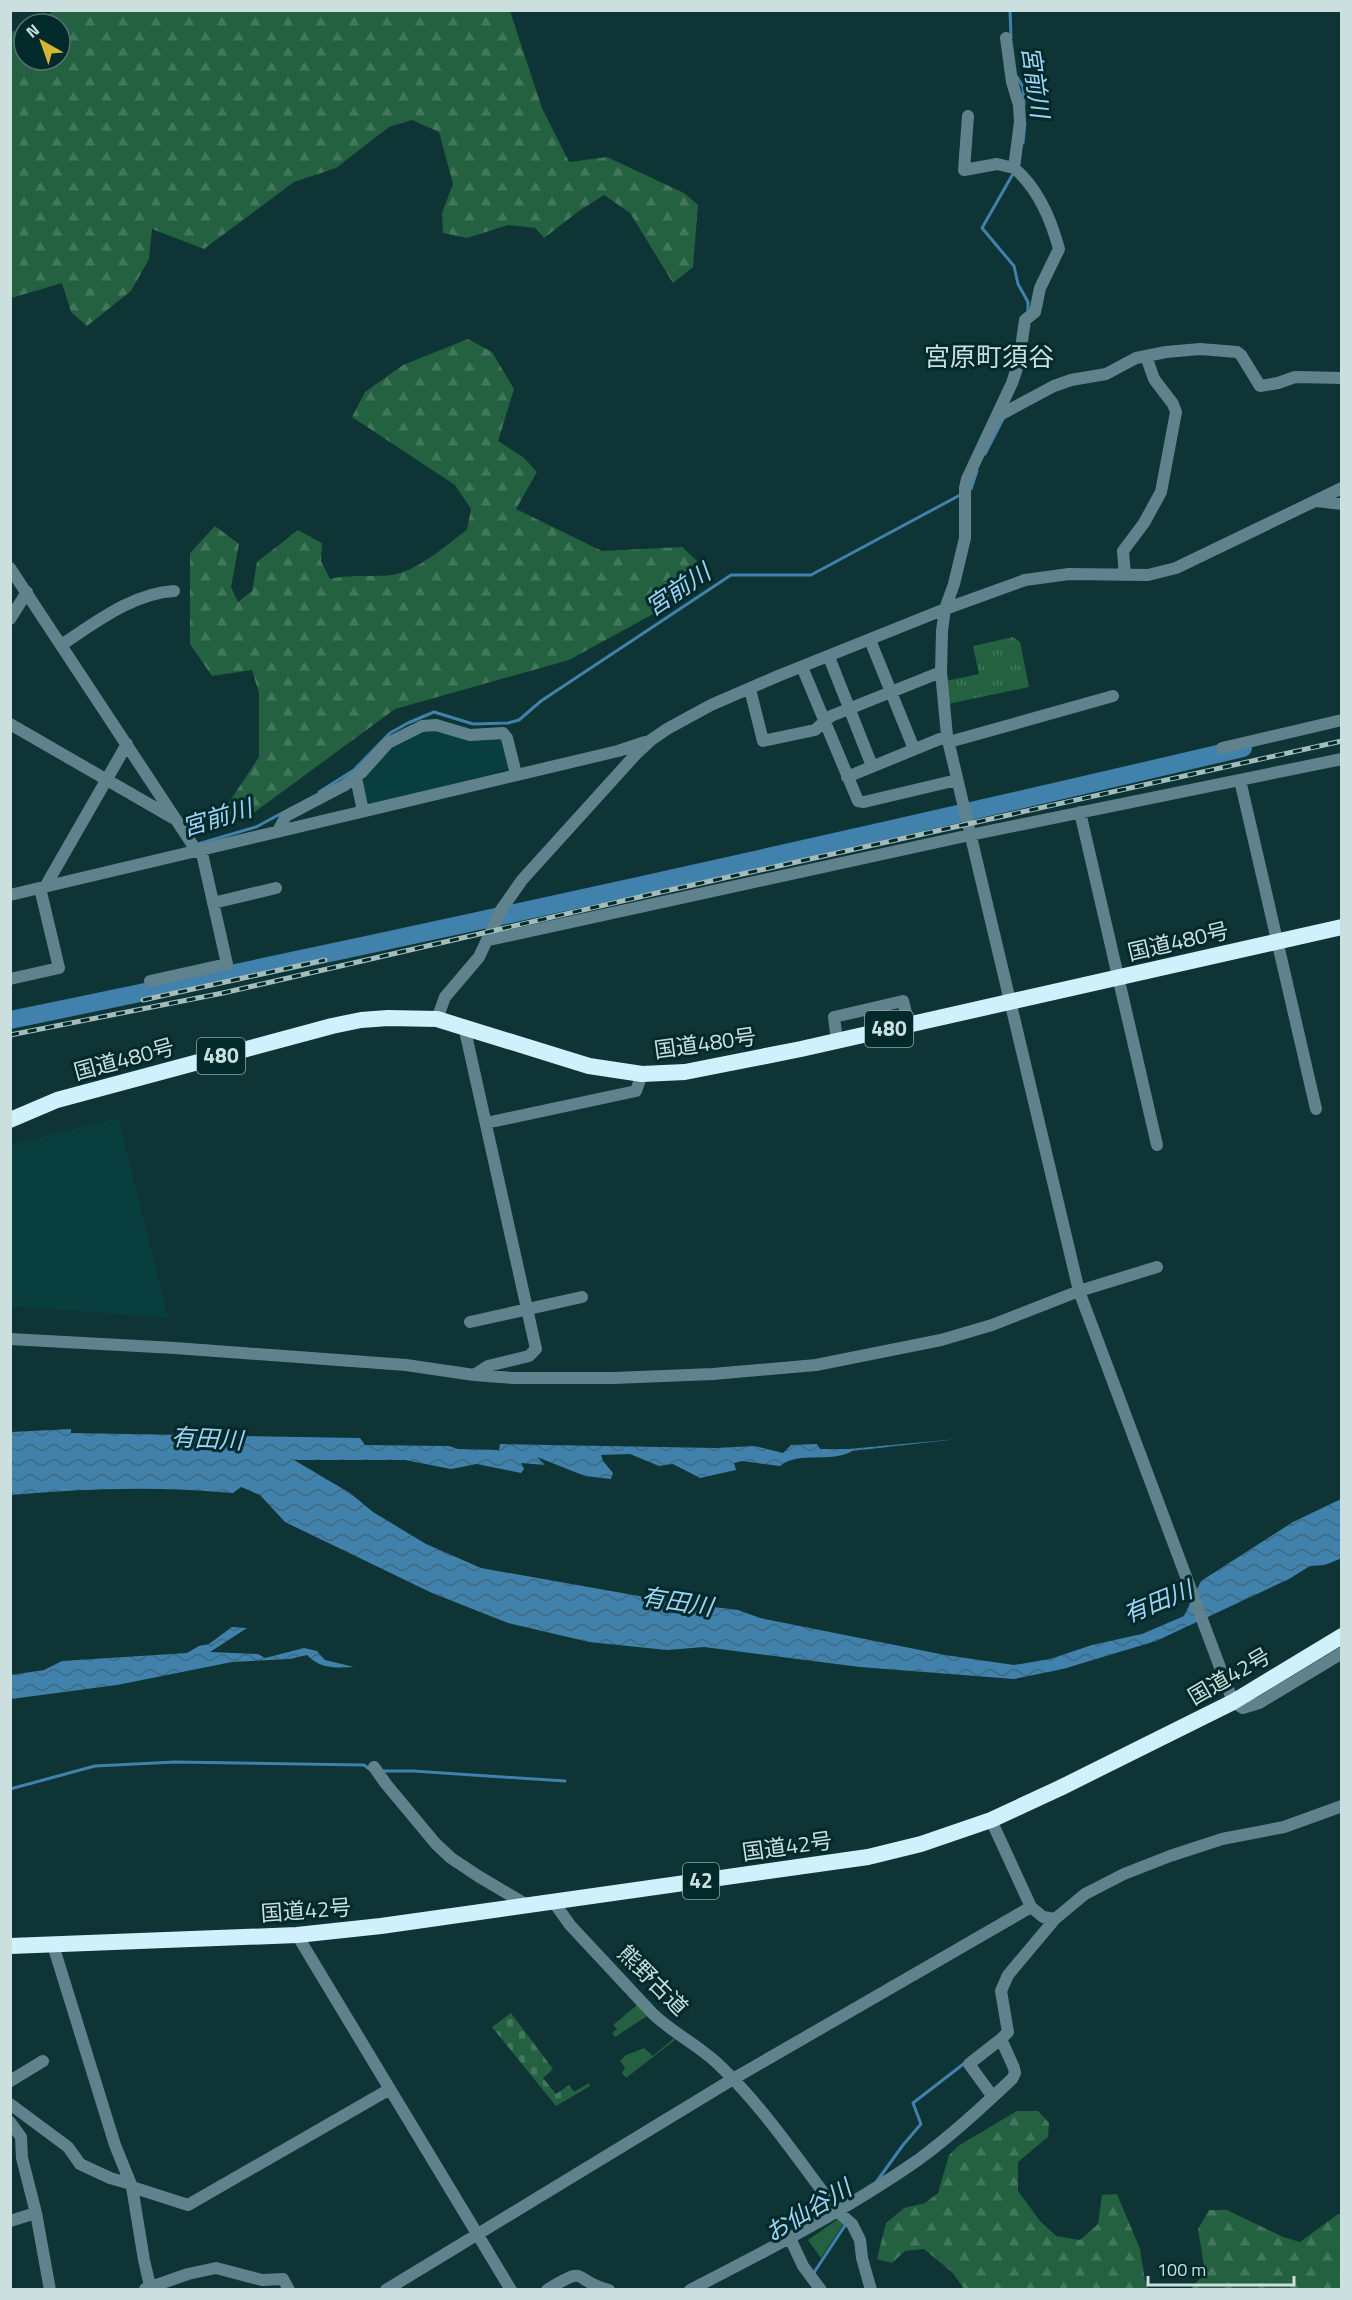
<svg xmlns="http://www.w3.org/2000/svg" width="1352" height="2300" viewBox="0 0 1352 2300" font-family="'Titillium Web','Noto Sans JP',sans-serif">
	<defs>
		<pattern id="forest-firs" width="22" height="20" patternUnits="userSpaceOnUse" patternTransform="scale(1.5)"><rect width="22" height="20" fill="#246140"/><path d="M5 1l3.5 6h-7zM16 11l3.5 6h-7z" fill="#42775b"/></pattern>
		<pattern id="cemetery-stones" width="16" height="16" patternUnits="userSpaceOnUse" patternTransform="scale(1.5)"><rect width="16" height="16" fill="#246140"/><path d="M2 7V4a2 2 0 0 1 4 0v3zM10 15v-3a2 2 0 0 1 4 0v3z" fill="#42775b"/></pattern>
		<pattern id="park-tufts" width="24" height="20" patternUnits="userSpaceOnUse" patternTransform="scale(1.5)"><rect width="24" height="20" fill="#246140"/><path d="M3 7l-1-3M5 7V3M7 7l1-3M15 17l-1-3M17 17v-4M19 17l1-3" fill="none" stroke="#42775b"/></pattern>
		<pattern id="water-waves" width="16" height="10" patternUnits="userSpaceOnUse" patternTransform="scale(1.5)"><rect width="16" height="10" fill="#4082ab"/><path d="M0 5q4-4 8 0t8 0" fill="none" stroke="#3f6981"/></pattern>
	</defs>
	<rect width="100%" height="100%" fill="#0e3435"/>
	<path fill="#093e3f" d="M425,728l76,7 11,33 -146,39 -7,-30 23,-27z
		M118,1118l50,200 -157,-12v-161z"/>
	<path fill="#246140" d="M637,2005l10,11 -32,21 -3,-4 5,-4 -4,-4z
		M674,2038l1,2 -49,38 -4,-5 3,-5 -5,-7 6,-6 18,-7 9,8z
		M838,2219l6,4 -23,35 -13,-18z"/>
	<path fill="url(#forest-firs)" d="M54,11h456l32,97 27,54 38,-5 77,36 14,12 -5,62 -20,16 -43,-70 -26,-18 -25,16 -35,27 -9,-10 -27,-3 -41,13 -24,-5 -1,-20 11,-29 -14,-52 -27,-12 -23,7 -53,41 -42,14 -90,67 -52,-20 -3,30 -18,32 -44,35 -16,-14 -9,-29 -51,15v-266l13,-3v31h36v-36h-28z
		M468,339l24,13 22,37 -16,52 25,16 14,15 -21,37 86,42 80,-4 16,15 -32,45 -97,53 -174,49 -147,108 -28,-1 39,-59v-64l-7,-23 -40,6 -22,-32v-91l25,-27 24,18 -8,43 7,15 14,-11 5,-29 41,-32 24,13 -1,18 9,18c23,-6 51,0 70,-6 25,-8 46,-28 67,-43l4,-21 -16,-24 -103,-68 13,-25 38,-27z
		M1017,2111h21l11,12 -1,14 -30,25v29l22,30 16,15 24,4 18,-16 4,-29 15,-1 23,55 5,32 3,8h-184l-11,-16 -29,-24 -19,2 -13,12 -15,-4 9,-36 18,-15 21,-5 13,-10 11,-38 9,-9z
		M1209,2210h18l56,27 17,5 38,-28 3,1v74h-150l14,-17 -7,-43z"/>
	<path fill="url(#cemetery-stones)" d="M511,2013l42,56 -10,9 13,16 13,-9 5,7 15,-9 1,3 -34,20 -64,-79z"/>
	<path fill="url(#park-tufts)" d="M1013,637l7,5 9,45 -81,17 -2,-23 33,-7 -6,-28z"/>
	<path fill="url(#water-waves)" d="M71,1429v4l289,5 5,7 84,1 9,3 41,1 1,-6 216,4 39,-2 28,7 8,-8 26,-1 3,5h28l110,-10 -106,12c-22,13 -52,-1 -72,15l-38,-5 -8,2 2,7 -36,8 -27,-14 -14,2 -29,-12 -29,1 2,6 10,12 -2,6 -26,-3 -48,-19 8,8 -24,-2 3,6 -3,4 -44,-9 -26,5 -46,-9h-111l56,33 23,19 53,32 55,24 192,34 65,8 22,8 185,37 69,10 36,-6 42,-14 50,-11 42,-18 17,-35 92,-59 48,-23 1,59 -17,7 -15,1 -21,13 -133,62 -93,28 -49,10 -154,-12 -156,-20 -37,3 -78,-8 -81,-19 -76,-30 -147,-71 -25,-27 -19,-8 -8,6c-74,-7 -149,-5 -222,2v-63z
		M232,1627l15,1 -37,24 48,2 7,4 39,-10 13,3 8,9 29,7c-18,1 -34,2 -47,-12l-17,4 -58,3 -115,23 -106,14v-24l33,-5 18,-9 125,-8 12,-7 10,-2z"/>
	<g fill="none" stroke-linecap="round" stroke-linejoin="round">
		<path stroke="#4082ab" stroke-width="3" d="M1010,10l1,28
			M1017,77l6,10 1,17
			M1023,143l2,-20
			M1014,172l-32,56 32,38 4,18 10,18v10
			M985,454l19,-37
			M967,491l4,-2 6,-18
			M319,792l35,-22 36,-37 18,-10 26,-11 39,12 35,-1 11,-3 22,-19 190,-126h80l151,-81
			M198,844l58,-17 26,-14
			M381,1771h32l152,10
			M10,1789l85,-23 80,-4 189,3 8,6
			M877,2181l26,-36 18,-21 -8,-21 53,-41
			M813,2274l33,-50"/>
		<path stroke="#4082ab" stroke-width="18" d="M10,1020c413,-85 824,-176 1233,-272"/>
		<path stroke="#60828c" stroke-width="12" d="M1006,38l6,44 7,23 1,17 -6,46c24,20 37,51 45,81l-19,39 -5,24 -10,8 -6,42 -7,21 -45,96 -2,9v50l-11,46 -9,25 -3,22 -1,41 6,64 132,555 154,411 10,6 16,-5 83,-50
			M968,116l-4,54 33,-6 17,4
			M996,417l58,-31 17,-6 35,-6 30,-16 30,-6 34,-3 37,3 4,3 19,31 18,-3 17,-6 47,1
			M1317,501l25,3
			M10,568l186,282
			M1125,575l-2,-24 21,-28 17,-31 15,-80 -3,-8 -19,-25 -8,-23
			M10,619l17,-27
			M870,640l44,109
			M61,645c34,-22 72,-52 113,-54
			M829,657l43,109
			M802,667l56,134 6,1 93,-22
			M750,689l13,52 52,-11 16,-14 110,-44
			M10,724l163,94
			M949,742l164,-46
			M1222,748l120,-28
			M847,777l100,-41
			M356,778l7,33
			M1240,780l76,329
			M1080,812l77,333
			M278,831l8,-15 59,-31 17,-13 26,-29 34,-17 14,-1 34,10 33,-2 4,5 9,36
			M45,887l82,-143
			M10,895l608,-144 27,-9
			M213,903l63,-15
			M489,940l481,-105 372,-76
			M10,979l49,-11 -19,-80
			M150,981l77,-17 -26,-115
			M437,1019l8,-22 34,-40 22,-47 21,-30 115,-127 14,-13 16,-11 44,-24 67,-29 167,-67 80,-29 44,-6 79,1 28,-7 166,-80
			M464,1026l72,323 -7,7 -41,10 -14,9
			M837,1041l-3,-24 69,-16 6,23
			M486,1123l150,-32 6,-17
			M470,1322l112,-25
			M10,1339l165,9 231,17 68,10 38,3h102l99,-4 103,-9 125,-25 51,-15 87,-34 78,-24
			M374,1767l12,17 50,60 15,14 27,18 49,29
			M991,1820l40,87 12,10 12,2
			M553,1901l17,24 83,89c19,18 43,30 63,48 47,44 83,99 122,150l14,12 8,16 2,18 9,32
			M297,1935l214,355
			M53,1945l62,200 17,42 12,73 6,26
			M10,2081l33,-20
			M993,2097l-24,-33 32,-25
			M10,2104l58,43 12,17 30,14 21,6
			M10,2122l11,15 1,21 14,55 14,77
			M132,2187l56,18 202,-116
			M10,2221l26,-8
			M790,2238l13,28 18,24
			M145,2289l43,-15 28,-6 46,12 21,-1 6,11
			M386,2290l347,-211 298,-172
			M547,2290c43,-27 24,-9 62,0
			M690,2290c78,-40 156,-80 228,-130 34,-25 64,-53 94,-81l3,-6 -1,-5 -13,-29 7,-7 -7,-41 7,-16 47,-56 30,-25 39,-20 46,-18 52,-17 62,-12 58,-21"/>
		<path stroke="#d0f1fb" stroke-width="16" d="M10,1120l47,-20 275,-74 29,-6 27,-2 49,1 152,47 53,8 43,-2 116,-23 541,-122
			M10,1946l287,-11 84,-9 487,-69 53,-13 70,-24 69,-32 173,-86 109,-66"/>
		<defs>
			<path id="rail" d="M143,1000l182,-40
				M10,1035l213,-42 438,-101 681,-151"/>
		</defs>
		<use href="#rail" stroke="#a4bcbc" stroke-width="5"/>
		<use href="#rail" stroke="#022a2b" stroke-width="3" stroke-dasharray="9" stroke-linecap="butt"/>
	</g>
	<g text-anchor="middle" stroke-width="6" stroke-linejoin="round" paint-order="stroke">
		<g fill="#022a2b" stroke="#8fa9a9" stroke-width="1.5">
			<rect x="865" y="1011" width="48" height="36" rx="4.5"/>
			<rect x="197" y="1038" width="48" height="36" rx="4.5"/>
			<rect x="683" y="1863" width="36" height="36" rx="4.5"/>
		</g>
		<g font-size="21" font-weight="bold" fill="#cbdfdf">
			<text x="889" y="1036">480</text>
			<text x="221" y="1063">480</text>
			<text x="701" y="1888">42</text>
		</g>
		<g font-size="22" fill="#cbdfdf" stroke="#022a2b">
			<text transform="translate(1178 941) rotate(-13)" y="8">国道480号</text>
			<text transform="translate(705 1043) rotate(-8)" y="8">国道480号</text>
			<text transform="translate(124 1059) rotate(-15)" y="8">国道480号</text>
			<text transform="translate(1229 1676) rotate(-30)" y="8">国道42号</text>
			<text transform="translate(787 1846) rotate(-8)" y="8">国道42号</text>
			<text transform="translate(306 1910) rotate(-4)" y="8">国道42号</text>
			<text transform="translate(653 1980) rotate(45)" y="8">熊野古道</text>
		</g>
		<g font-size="24" font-style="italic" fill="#9fd3f6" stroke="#022a2b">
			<text transform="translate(1035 82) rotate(82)" y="8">宮前川</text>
			<text transform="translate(678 590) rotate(-34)" y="8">宮前川</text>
			<text transform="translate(217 818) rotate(-17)" y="8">宮前川</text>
			<text transform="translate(207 1439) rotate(3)" y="8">有田川</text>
			<text transform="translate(677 1602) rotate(9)" y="8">有田川</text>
			<text transform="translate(1158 1602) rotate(-22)" y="8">有田川</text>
			<text transform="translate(808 2211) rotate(-31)" y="8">お仙谷川</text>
		</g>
		<g font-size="26" fill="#cbdfdf" stroke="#022a2b">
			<text x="989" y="366">宮原町須谷</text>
		</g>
	</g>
	<rect width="1352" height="2300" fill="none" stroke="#cbdfdf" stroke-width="24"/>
	<g transform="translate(42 42) rotate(320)"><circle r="28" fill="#022a2b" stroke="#527273" stroke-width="1.5"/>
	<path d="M0-4.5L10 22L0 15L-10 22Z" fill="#d4b635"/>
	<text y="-9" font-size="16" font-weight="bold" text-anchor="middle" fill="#cbdfdf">N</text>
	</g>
	<path d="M1148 2276v9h146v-9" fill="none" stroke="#cbdfdf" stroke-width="3"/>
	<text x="1157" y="2276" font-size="18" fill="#cbdfdf" stroke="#022a2b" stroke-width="4.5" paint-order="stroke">100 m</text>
</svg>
